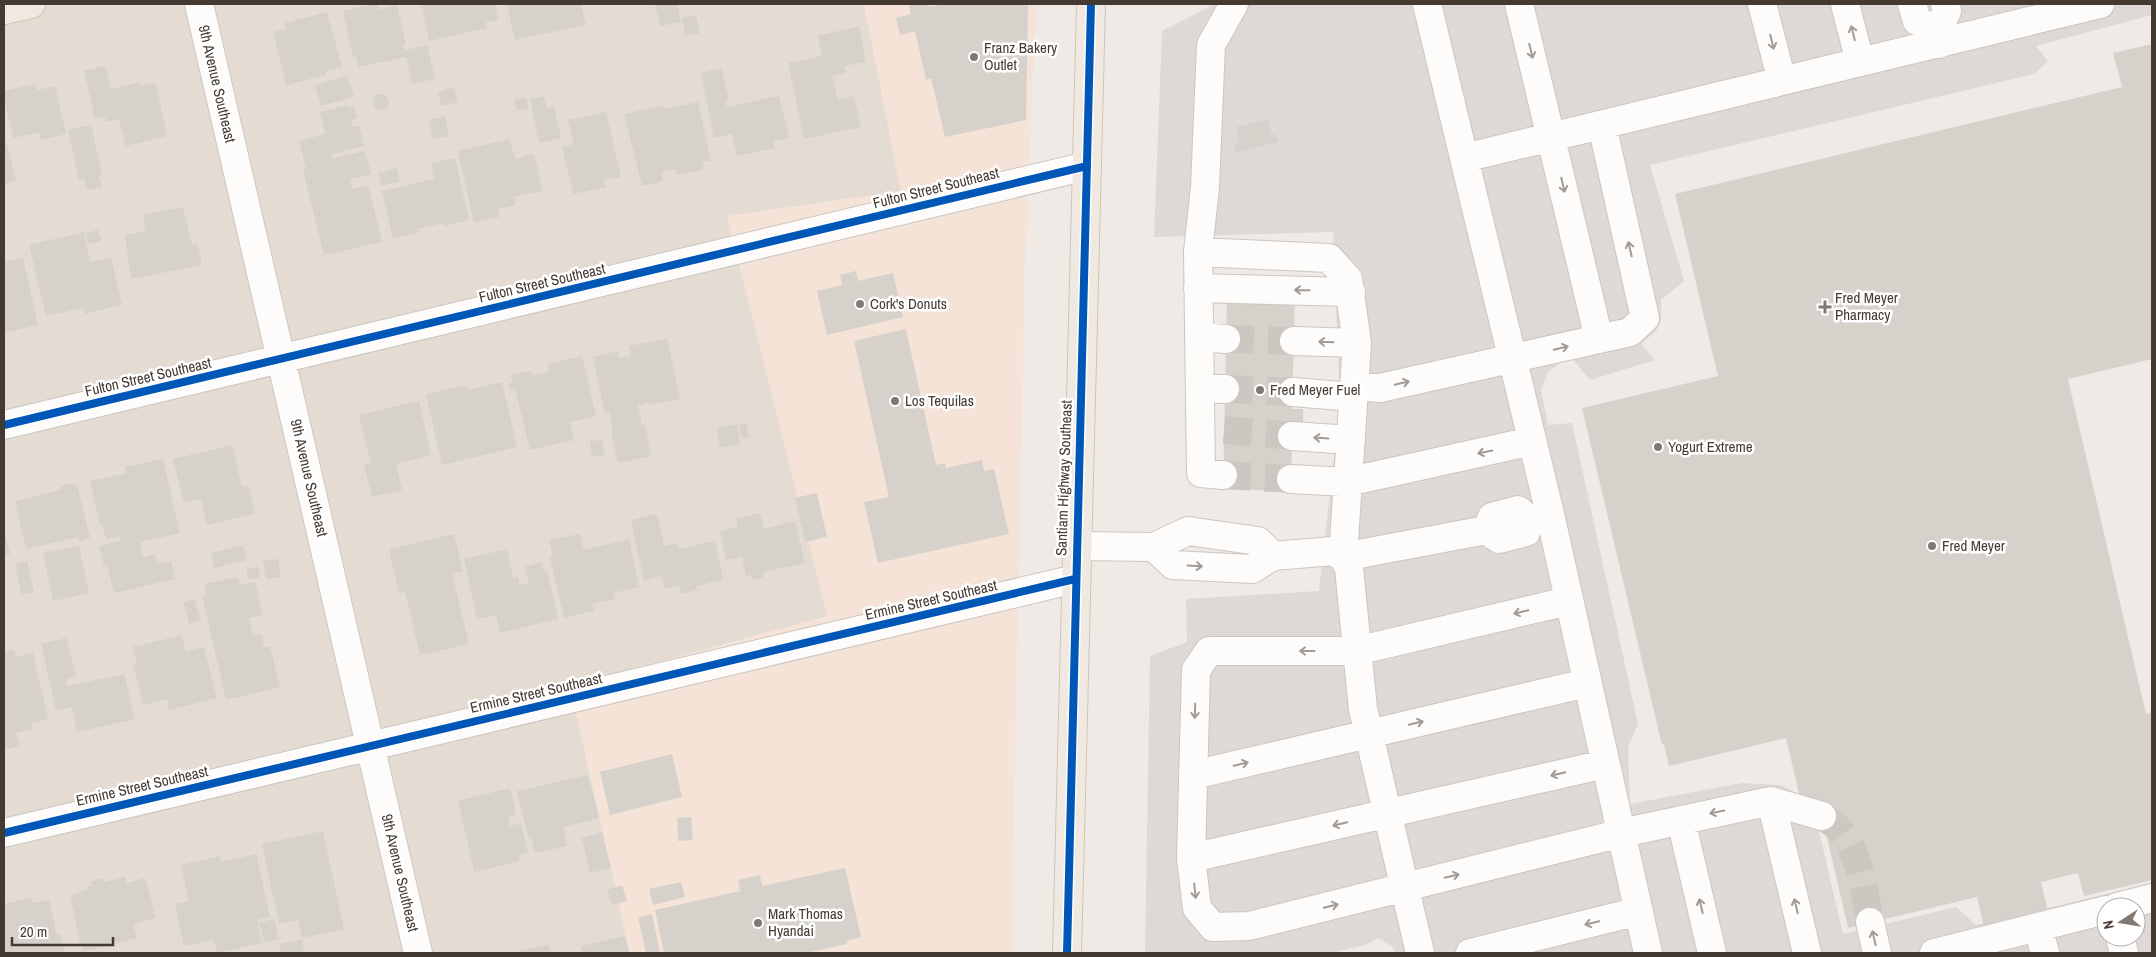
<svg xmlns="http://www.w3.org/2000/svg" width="2156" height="957" viewBox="0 0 2156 957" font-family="'Archivo Narrow',sans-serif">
	<rect width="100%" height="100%" fill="#efeae5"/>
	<path fill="#e4dbd2" d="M4,4h860l37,187 -174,26 101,399 -258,70 60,267h-626z"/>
	<path fill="#f4e3d6" d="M864,4h172l-11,264 -14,685h-381l-60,-267 257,-70 -100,-400 174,-25z"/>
	<path fill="#ded9d6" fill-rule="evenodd" d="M1215,4h937v11l-116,31 12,15 -14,13 -384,91 34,116 -23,19v22l-5,9 -15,13 14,16 -65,20 -20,-24 -21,15 -8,18 7,36 24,-2 66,301 -10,23 2,57 112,-21 39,2 31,16 31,133 113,-27 20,18 176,-42v70h-757l-2,-6 -15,-9 -13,7 -34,8h-186l5,-297 37,-14 -1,-43 133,-8 21,-188 -7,-171 -179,5 8,-206zM2106,907h30v30h-30z"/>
	<path fill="#d7d1cc" d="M374,4h3l1,6 19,-5 9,39 -3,1 2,5 22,-5 8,34 -23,5 -6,-27 -48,10 -2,-11 -3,1 -10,-46z
		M430,4h65l3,16 -12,2 1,6 -58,13 -7,-35z
		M511,4h70l5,21 -71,15 -8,-35z
		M655,4h22l4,18 -21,4z
		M908,4h20l1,3 15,-3h84l-2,116 -81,17 -14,-59 -5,2 -11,-49 -15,4 -4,-17 15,-4z
		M327,12l15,55 -16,4v4l-40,10 -13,-53 14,-3 -2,-6z
		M696,15l4,18 -15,3 -3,-18z
		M859,26l7,36 -22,4 2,7 -14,3 6,24 16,-4 7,31 -57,12 -16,-76 34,-7 -4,-20z
		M2152,44v315l-84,20 78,335 6,-2v168l-68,16 -6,-23 -37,9 7,30 -64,15 -7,-30 -129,31 -30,-129 -17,3 -15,-64 -117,28 -5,-22 -2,1 -80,-337 136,-32 -43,-182 447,-107 -9,-34z
		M105,66l6,23 29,-7 1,4 15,-3 11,53 -41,10 -7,-27 -13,3 -1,-5 -10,2 -11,-48z
		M721,68l8,32 -3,1 1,6 52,-11 10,42 -16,3 2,7 -38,8 -5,-22 -18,4 -13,-65z
		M347,76l7,21 -33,9 -6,-21z
		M35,84l2,6 18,-4 11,48 -25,6 -2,-8 -26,6 -9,-39v-8z
		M454,87l4,15 -17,4 -3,-14z
		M373 102a8 8 0 1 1 16 0a8 8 0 1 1-16 0Z
		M544,96l3,12 7,-2 7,32 -22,5 -9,-44z
		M526,98l3,11 -12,2 -3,-11z
		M698,102l13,59 -9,1 1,8 -26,5 -1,-6 -15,3 2,9 -21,5 -18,-72 39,-9 1,4z
		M348,105l1,3 5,-2 3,12 -6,2 2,7 6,-1 5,20 -32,8 1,4 32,-7 6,23 -21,5 2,10 16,-4 14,57 -58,13 -21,-85 3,-1 -7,-28 26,-7 -5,-22z
		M606,112l15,65 -17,3 2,7 -33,7 -11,-47 12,-3 -6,-24z
		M445,116l4,20 -16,3 -4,-19z
		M1268,119l3,16 5,-1 2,8 -43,10 -1,-8 6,-1 -4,-16z
		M91,125l11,50 -3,1 3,11 -15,3 -3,-11 -5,1 -11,-50z
		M4,137l3,10h1l8,34 -12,3z
		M510,139l5,20 19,-5 9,37 -30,6 2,8 -17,4 1,8 -25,6 -16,-72z
		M455,158l14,62 -25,6 -1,-3 -26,6 1,4 -25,5 -11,-47 52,-12 -3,-16z
		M397,168l3,14 -19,4 -3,-13z
		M183,207l9,38 6,-1 4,21 -71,14 -6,-44 20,-4 -2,-16z
		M98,230l3,11 -13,3 -2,-11z
		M84,232l6,30 21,-4 11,47 -37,9 -2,-6 -37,8 -17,-71z
		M23,258l15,67 -34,8v-71z
		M856,271l2,10 35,-8 10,44 -76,18 -10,-44 25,-6 -2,-10z
		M1227,296l68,1 -3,112h11v17h-11l-1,65 -68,-2z
		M906,329l30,136 9,-2 1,5 36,-8 2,11 10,-2 15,65 -131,29 -14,-61 25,-5 -35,-156z
		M667,338l13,61 -31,6v-3l-11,3 4,20 3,-1 6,32 -33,7 -7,-32h2l-4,-19 -4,1 -12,-56 25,-6 1,7 12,-2 -2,-10z
		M582,356l14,60 -26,6 4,18 -44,10 -15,-61 -5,1 -1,-7 4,-1 -2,-7 20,-4 1,5 17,-4 -1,-8z
		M502,382l15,65 -75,18 -16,-71 41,-9 1,5z
		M419,401l12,54 -35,9 6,26 -30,7 -8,-32 7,-2 -12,-48z
		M746,423l3,14 -7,1 -3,-13z
		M737,424l3,20 -20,4 -3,-20z
		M602,440l3,15 -13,2 -2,-16z
		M232,445l10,42 6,-2 7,29 -48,11 -6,-26 -17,3 -11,-43z
		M163,459l17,74 -40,9 3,15 12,-3 2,10 14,-3 4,18 -61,14 -7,-28h-3l-5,-19 21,-5 -1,-5 -13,3 -4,-15 -2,1 -10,-44 37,-8 -2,-6z
		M74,483l1,3 2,-1 13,53 -11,3 -1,-4 -52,12 -11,-48 46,-11 -1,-4z
		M817,493l10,44 -22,5 -10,-44z
		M760,513l4,16 31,-8 10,42 -42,9 1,5 -12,3 -1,-5 -5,1 -4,-19 -16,3 -6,-29 18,-4 -2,-9z
		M657,514l7,32 13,-3 2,6 36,-8 8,39 -27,6 1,4 -16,4 -2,-8 -14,3 -3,-13 -18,5 -13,-61z
		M4,531l6,23 -6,1z
		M454,534l9,37 -11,2 17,71 -49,11 -15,-63 -6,2 -10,-45z
		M580,534l4,16 45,-11 10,48 -25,6 1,6 -23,5 2,7 -30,7 -14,-61h3l-4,-17z
		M243,545l4,15 -33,8 -3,-15z
		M79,546l10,47 -36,8 -10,-48z
		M507,549l6,29 5,-1 2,8 9,-2 -4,-16 17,-5 2,9 3,-1 11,49 -58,14 -4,-18 -19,4 -13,-60z
		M278,559l3,18 -15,2 -3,-18z
		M27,561l7,31 -13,3 -6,-31z
		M258,567l2,10 -12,3 -2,-11z
		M238,577l2,8 15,-3 8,33 -14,3 4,17 9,-1 2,13 6,-1 10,41 -54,13 -24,-104 5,-1 -3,-11z
		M195,599l6,22 -12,3 -6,-22z
		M182,635l4,16 18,-4 13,51 -48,12 -2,-11 -24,6 -10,-41 4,-1 -4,-16z
		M66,638l10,38 -10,3 1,7 57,-12 11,45 -58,13 -5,-25 -16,4 -15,-67z
		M14,649l2,8 17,-4 15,66 -17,4 1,7 -16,3 4,13 -16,4v-98z
		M672,754l10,43 -72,18 -10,-43z
		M588,775l11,43 -36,9 4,19 -32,7 -4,-17 -3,1 -11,-46z
		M510,788l6,27 -8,1 2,10 11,-3 7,30 -10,2 1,6 -45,11 -16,-71z
		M691,817l2,23 -15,1 -1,-23z
		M323,831l21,98 -42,9 -4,-18 -19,4 -17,-80z
		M602,832l9,36 -21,5 -8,-35z
		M256,854l14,63 -13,3 5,23 -45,10 -3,-13 -30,6 -9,-42 14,-3 -8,-36 39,-9 1,6z
		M845,868l16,69 -15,4 1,3 -41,9h-142l-9,-43 85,-19 -2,-11 22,-5 2,11z
		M125,877l2,6 18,-5 11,40 -23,6 4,14 -55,14 -12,-57 18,-5 -1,-3 5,-1 -1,-5 12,-3 1,4z
		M681,882l4,15 -32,8 -4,-16z
		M622,885l5,16 -16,4 -4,-15z
		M31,898l1,5 17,-3 8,35 4,-1 4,19h-61v-49z
		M652,914l8,39h-14l-8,-36z
		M274,919l5,20 -15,3 -5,-19z
		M625,936l4,17h-47l-1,-7z
		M302,939l2,14h-23l-2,-9z
		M549,945l2,8h-37v-1z"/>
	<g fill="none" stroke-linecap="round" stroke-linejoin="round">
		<path stroke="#cdc7c1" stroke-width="28" stroke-dasharray="28 14" stroke-linecap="butt" d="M1226,339l68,2
			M1225,389l68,3
			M1224,430l68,6
			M1223,475l68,4
			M1822,816c5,4 12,7 16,12 22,23 26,64 32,94"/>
		<defs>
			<path id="minor" d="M199,4l219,949
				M1234,4l-23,41 -6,142 -7,65 131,6 19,21 9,64 -14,214 143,-27
				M1427,4l37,154 636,-154
				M1519,4l80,335
				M1762,4l20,77
				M1845,4l15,58
				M1912,4l5,17 21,9
				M1939,44l-1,-14 9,-19 -2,-7
				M1464,158l86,356
				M1198,252l3,221 22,2
				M1198,288l153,4
				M1199,337l27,2
				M1294,341l63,2
				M1354,386l26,2 250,-56 15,-14 -43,-193
				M1200,388l25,1
				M1293,392l60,5
				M4,425l1083,-259
				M1292,436l59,4
				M1291,479l56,3 185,-41
				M1518,510l11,9 -3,13 -27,7 -13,-9 6,-13z
				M1529,519l21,-5 98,439
				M1076,546l78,1 34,-16 70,10 15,15
				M1154,547l19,18 79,4 21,-13 60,-5 10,6 6,11 14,141 57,244
				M1568,601l-212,50h-147l-13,19 -5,188 6,50 16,19 36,-1 373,-93 149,-32 36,152
				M1193,775l394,-92
				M1771,801l51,15
				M1681,820l31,133
				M4,833l1071,-254
				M1191,858l414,-94
				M2117,907l35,-9
				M1870,922l7,31
				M2038,927l7,26
				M2120,937l4,16
				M1470,953l169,-42
				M1934,953l172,-43"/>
			<path id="major" d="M4,10l27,-6
				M1067,953l24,-949"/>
		</defs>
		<use href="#minor" stroke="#cbc6c1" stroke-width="30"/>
		<use href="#major" stroke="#d3c4b1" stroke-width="30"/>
		<use href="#minor" stroke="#fdfcfb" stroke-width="28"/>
		<use href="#major" stroke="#f0e9e2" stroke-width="28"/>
		<defs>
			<path id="cycleway" d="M4,425l1083,-259
				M4,833l1071,-254
				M1067,953l24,-949"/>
		</defs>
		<use href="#cycleway" stroke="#fff" stroke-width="11"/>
		<use href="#cycleway" stroke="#0057b8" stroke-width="8"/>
	</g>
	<defs><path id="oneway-shaft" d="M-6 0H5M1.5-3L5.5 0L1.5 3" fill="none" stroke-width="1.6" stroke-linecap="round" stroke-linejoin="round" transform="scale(1.25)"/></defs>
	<g stroke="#a09b96">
		<use href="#oneway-shaft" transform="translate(1853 33) rotate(-104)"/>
		<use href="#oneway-shaft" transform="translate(1772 42) rotate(76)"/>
		<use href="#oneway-shaft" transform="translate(1531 51) rotate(76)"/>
		<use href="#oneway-shaft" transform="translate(1563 185) rotate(77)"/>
		<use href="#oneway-shaft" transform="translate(1630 249) rotate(-103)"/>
		<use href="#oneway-shaft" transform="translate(1302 290) rotate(-179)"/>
		<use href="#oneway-shaft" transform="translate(1326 342) rotate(-178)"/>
		<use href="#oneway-shaft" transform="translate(1561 348) rotate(-13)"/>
		<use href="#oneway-shaft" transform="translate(1402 383) rotate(-13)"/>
		<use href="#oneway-shaft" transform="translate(1321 438) rotate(-176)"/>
		<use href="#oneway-shaft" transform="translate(1485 452) rotate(168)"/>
		<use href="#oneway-shaft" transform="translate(1195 566) rotate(3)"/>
		<use href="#oneway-shaft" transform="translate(1521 612) rotate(167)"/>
		<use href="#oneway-shaft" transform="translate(1307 651) rotate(-180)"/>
		<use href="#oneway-shaft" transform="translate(1195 711) rotate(92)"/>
		<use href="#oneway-shaft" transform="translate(1416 723) rotate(-13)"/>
		<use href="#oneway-shaft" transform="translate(1241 764) rotate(-13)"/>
		<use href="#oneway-shaft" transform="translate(1558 774) rotate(167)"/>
		<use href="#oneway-shaft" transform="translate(1717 812) rotate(168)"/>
		<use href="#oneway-shaft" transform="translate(1340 824) rotate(167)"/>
		<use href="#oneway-shaft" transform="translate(1452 876) rotate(-14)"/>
		<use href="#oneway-shaft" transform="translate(1195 891) rotate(84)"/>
		<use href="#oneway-shaft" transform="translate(1331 906) rotate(-14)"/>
		<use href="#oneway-shaft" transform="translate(1701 906) rotate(-103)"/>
		<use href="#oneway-shaft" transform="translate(1796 906) rotate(-103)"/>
		<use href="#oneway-shaft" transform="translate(1592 923) rotate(166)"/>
		<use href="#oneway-shaft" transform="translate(1874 938) rotate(-103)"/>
	</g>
	<g fill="#807871" stroke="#fff" stroke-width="2">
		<circle cx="974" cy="57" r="5"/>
		<circle cx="860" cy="304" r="5"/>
		<path d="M1822.5 299.5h5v5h5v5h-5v5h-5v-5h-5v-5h5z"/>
		<circle cx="1260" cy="390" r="5"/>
		<circle cx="895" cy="401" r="5"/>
		<circle cx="1658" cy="447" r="5"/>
		<circle cx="1932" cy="546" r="5"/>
		<circle cx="758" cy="923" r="5"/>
	</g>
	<g text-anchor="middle" stroke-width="5" stroke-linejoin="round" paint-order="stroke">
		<g font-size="15" fill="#443a32" stroke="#fff" text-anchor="start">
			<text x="984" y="53">Franz Bakery<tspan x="984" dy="17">Outlet</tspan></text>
			<text x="1835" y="303">Fred Meyer<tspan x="1835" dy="17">Pharmacy</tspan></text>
			<text x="870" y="309">Cork's Donuts</text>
			<text x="1270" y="395">Fred Meyer Fuel</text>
			<text x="905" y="406">Los Tequilas</text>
			<text x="1668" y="452">Yogurt Extreme</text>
			<text x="1942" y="551">Fred Meyer</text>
			<text x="768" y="919">Mark Thomas<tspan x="768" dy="17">Hyandai</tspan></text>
		</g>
		<g font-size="15" fill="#443a32" stroke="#fff">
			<text transform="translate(217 84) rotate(77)" y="5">9th Avenue Southeast</text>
			<text transform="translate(936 188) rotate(-14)" y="5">Fulton Street Southeast</text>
			<text transform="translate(542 283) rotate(-13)" y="5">Fulton Street Southeast</text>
			<text transform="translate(148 377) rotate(-13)" y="5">Fulton Street Southeast</text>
			<text transform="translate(309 478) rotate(77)" y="5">9th Avenue Southeast</text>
			<text transform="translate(1064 478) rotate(-88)" y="5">Santiam Highway Southeast</text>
			<text transform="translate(931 600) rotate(-13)" y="5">Ermine Street Southeast</text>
			<text transform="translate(536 693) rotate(-13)" y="5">Ermine Street Southeast</text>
			<text transform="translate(142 786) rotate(-13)" y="5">Ermine Street Southeast</text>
			<text transform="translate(400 873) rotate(77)" y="5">9th Avenue Southeast</text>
		</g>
	</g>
	<rect width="2156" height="957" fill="none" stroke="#443a32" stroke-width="10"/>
	<g transform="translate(2121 922) rotate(258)"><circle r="24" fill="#ffffff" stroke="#b4b0ad"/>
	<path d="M0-4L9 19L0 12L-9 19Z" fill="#807871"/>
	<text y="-8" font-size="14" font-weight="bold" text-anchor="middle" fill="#443a32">N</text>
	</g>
	<path d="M12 937v8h101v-8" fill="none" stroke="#443a32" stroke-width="2.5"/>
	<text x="20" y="937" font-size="15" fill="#443a32" stroke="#ffffff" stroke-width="4" paint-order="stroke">20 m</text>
</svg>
